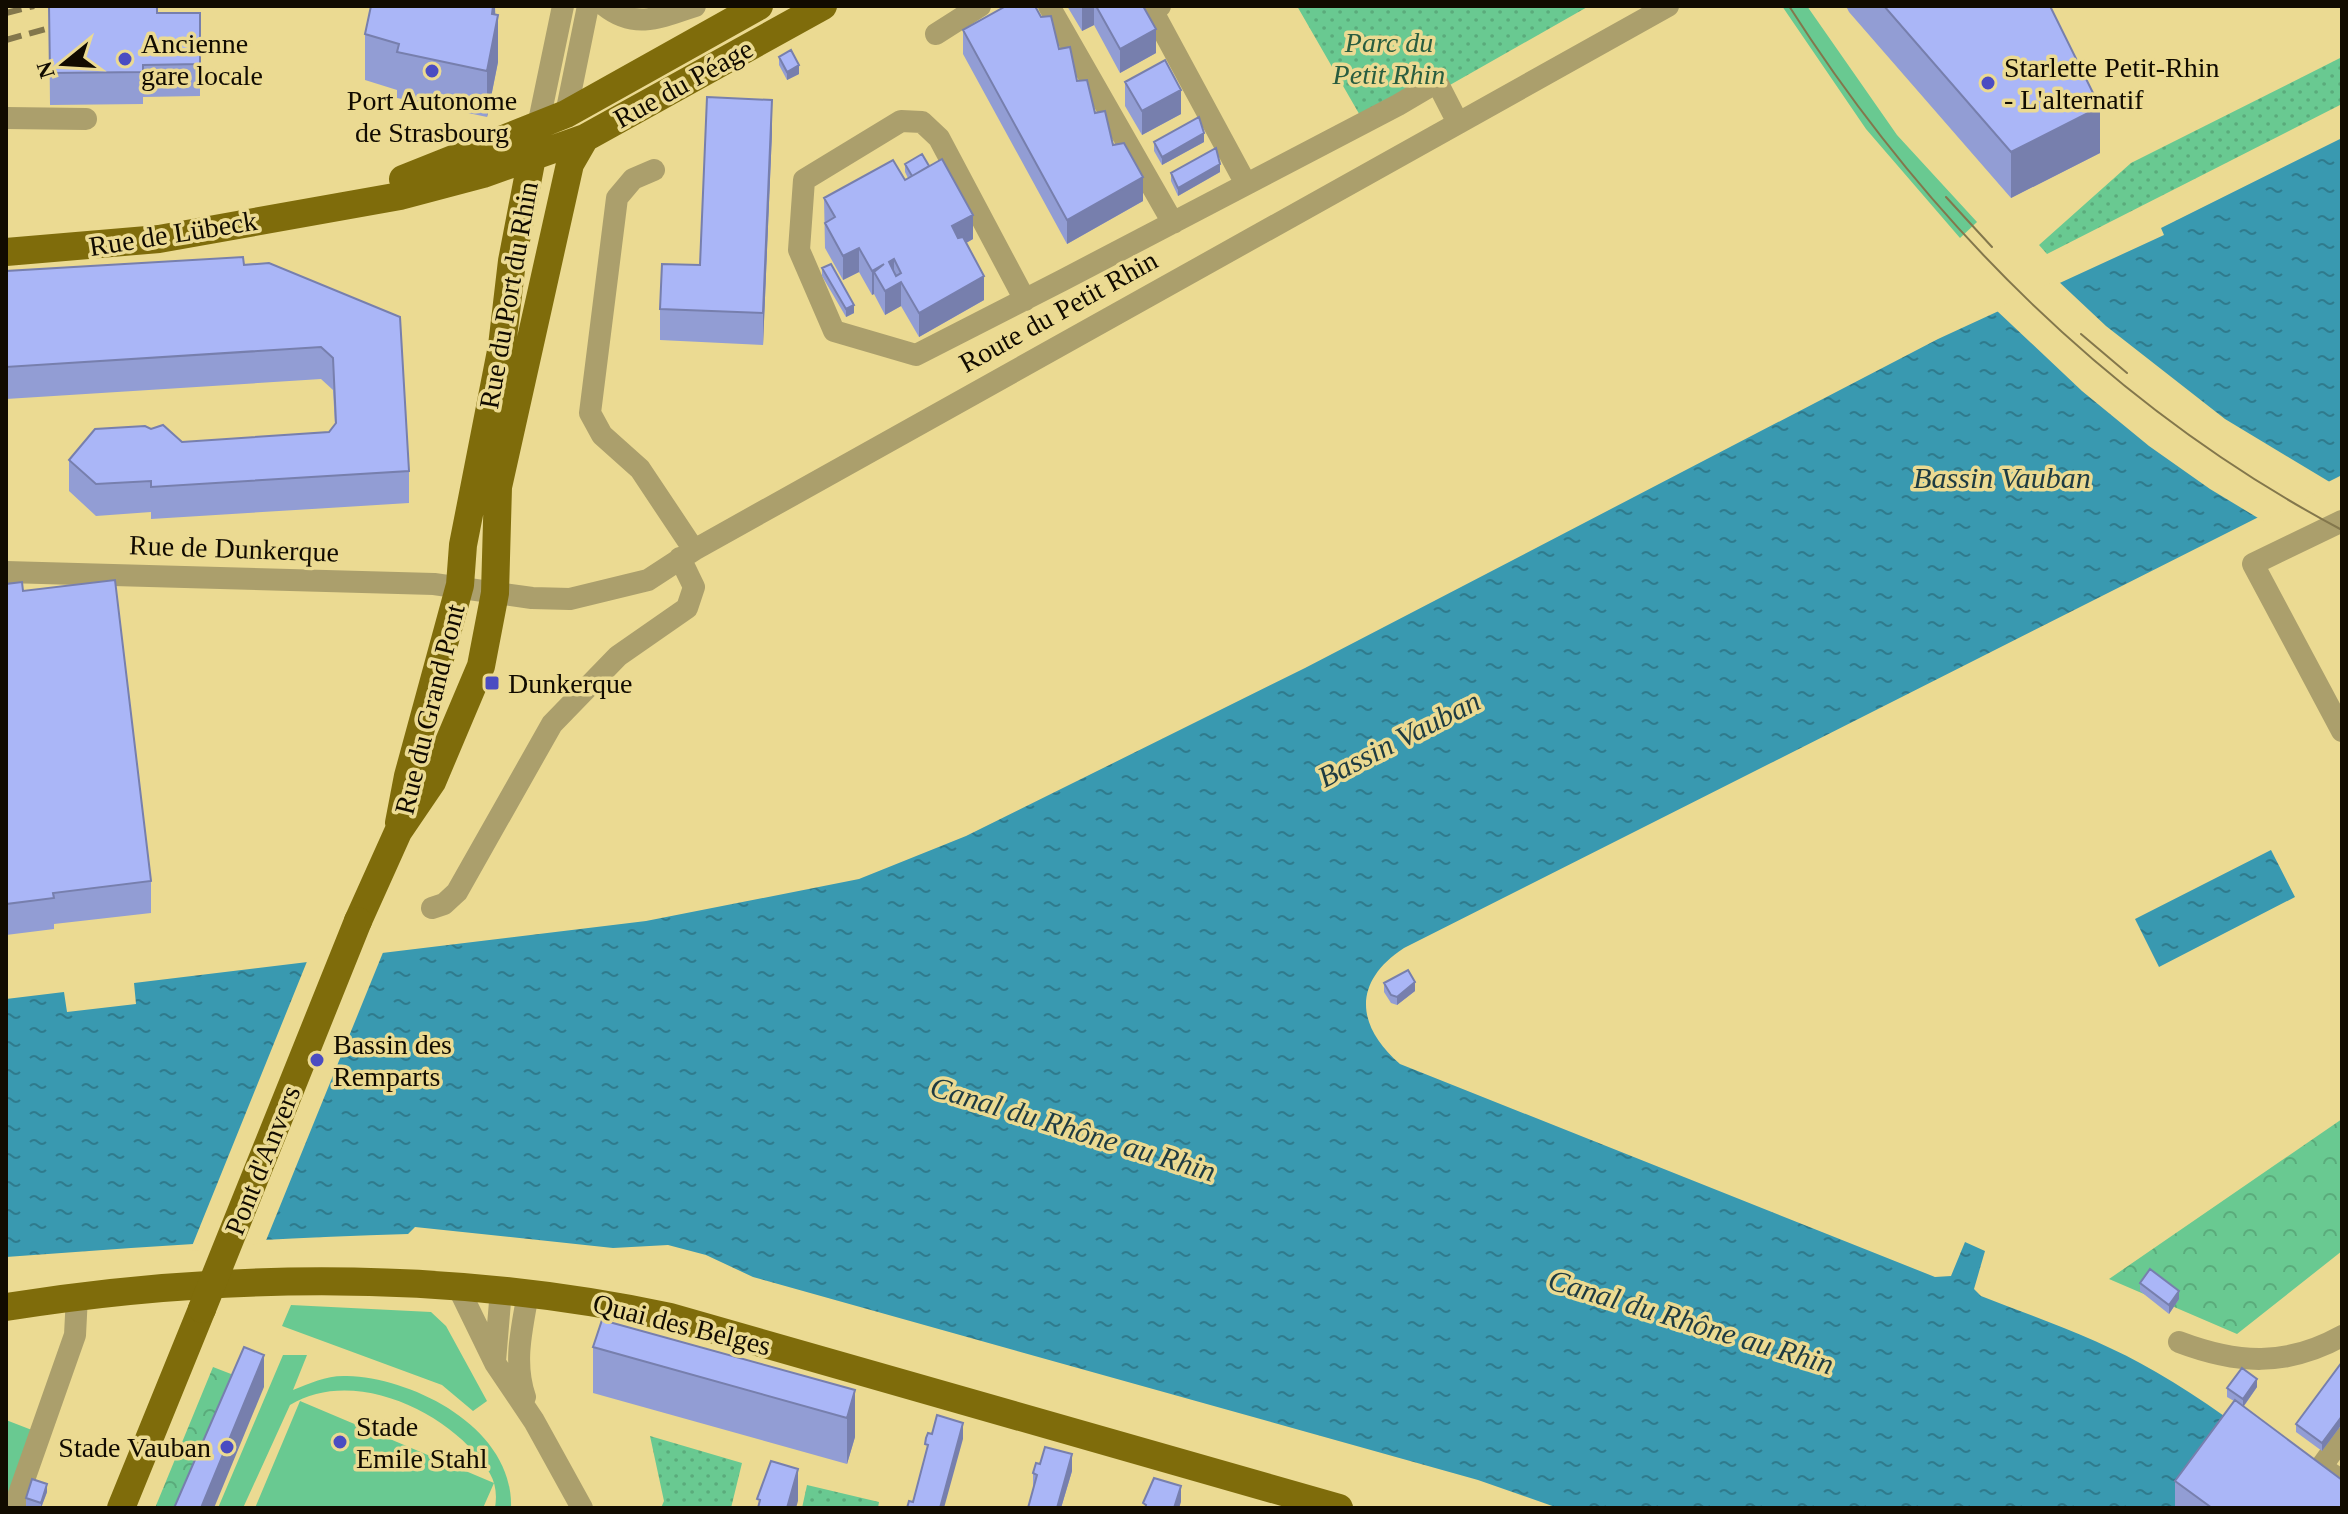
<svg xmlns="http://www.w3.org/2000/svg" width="2348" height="1514" viewBox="0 0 2348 1514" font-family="'Times New Roman',serif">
	<defs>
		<pattern id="forest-crowns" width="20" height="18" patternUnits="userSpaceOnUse" patternTransform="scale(2)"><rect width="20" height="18" fill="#69c991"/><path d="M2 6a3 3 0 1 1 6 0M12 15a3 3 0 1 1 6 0" fill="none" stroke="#5aab7b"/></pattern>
		<pattern id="park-dots" width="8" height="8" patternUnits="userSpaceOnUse" patternTransform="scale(2)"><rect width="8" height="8" fill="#69c991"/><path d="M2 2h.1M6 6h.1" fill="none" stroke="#5aab7b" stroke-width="1.8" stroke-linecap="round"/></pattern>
		<pattern id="water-ripples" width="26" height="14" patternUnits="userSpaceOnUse" patternTransform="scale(2)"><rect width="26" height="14" fill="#3999b0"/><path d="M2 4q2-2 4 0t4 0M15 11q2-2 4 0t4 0" fill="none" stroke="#2f7b8d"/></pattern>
	</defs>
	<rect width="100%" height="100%" fill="#ebda92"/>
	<path fill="#69c991" d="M1782,6h25l90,129 80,87 -17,16 -94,-109z
		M291,1305l140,7 15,14 41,75 -14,10 -31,-26 -160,-59z
		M283,1355h24l-14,35c18,-7 34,-15 54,-14 68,2 167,53 164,132h-16c4,-25 -5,-37 -20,-55 -41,-47 -126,-84 -185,-48l-47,103h-25z
		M300,1401l194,82 -11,25h-228z
		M6,1420l31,12 -31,76z"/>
	<path fill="url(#forest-crowns)" d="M2342,1119v132l-105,83 -128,-55z
		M213,1367l31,12 -56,129h-33z"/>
	<path fill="url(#park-dots)" d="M1297,6h292l-220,125z
		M2342,57v47l-295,150 -8,-9 92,-82z
		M650,1436l92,27 -11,45h-70l3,-7z
		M807,1485l72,17 -1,6h-76z"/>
	<path fill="url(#water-ripples)" d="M2342,138v337l-938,473c-52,34 -48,78 -4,116l535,213 16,-1 14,-34 20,9 -11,38 7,7c59,23 121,44 175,76 66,38 125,87 186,132v4h-784l-80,-28 -725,-203 -47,-22 -38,-10 -55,3 -198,-21 -7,7c-134,4 -268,13 -402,23v-258l58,-7 3,20 69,-8 -2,-21 512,-62 213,-42 107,-43 339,-168 633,-329 226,-104 -3,-7z
		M2271,850l24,47 -136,70 -24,-48z"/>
	<path fill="#ebda92" d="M2057,280l49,46 119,93 108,65 -70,37 -53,-32 -61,-43 -67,-55 -87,-82z
		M384,950l-119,293 -75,8 118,-292z"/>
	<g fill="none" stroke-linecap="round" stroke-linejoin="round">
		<path stroke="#ab9f6c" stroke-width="22" d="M605,6c30,24 57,11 90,0
			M1049,6l124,217
			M1160,6l-8,4 94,174
			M936,34l44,-28
			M566,114l22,-108
			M6,118l80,1
			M538,126l25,-120
			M654,170l-21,9 -16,19 -27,215 12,22 38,34 54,81
			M1025,300l-86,-162 -17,-16 -21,-1 -97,59 -5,70 35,81 82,24 147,-75 335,-175 39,-23 21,41
			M2342,521l-89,43 89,167
			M6,572l428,12 98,14 38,1 78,-19 46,-30 974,-544
			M432,908l12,-4 13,-12 95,-168 66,-68 69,-48 7,-21 -14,-29
			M457,1285l38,78 39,58 48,87
			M2179,1342c58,22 107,25 163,-6
			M495,1361l6,-71
			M525,1397c-12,-35 -3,-68 3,-104
			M2342,1438l-21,29 21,14
			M14,1508l61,-173 2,-39"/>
		<path stroke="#7f6c0b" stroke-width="28" d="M403,179l163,-65 193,-108
			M6,252l153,-13 241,-43 83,-22 102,-36 238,-132
			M399,823l9,-47 52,-191 3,-40 39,-199 10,-85 26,-135
			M358,921l40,-89 34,-50 49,-116 14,-73 3,-106 72,-323 15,-26
			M6,1307c222,-35 443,-37 664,10l669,191
			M121,1508l81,-199"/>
		<path stroke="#83774c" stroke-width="2" d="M1789,6c138,216 325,403 553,524
			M1946,197l46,50
			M2081,334l46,39"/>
		<path stroke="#83774c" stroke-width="6" stroke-dasharray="16 8" stroke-linecap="butt" d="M6,13l28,-7
			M6,40l65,-18"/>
		<path stroke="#7f6c0b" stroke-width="28" d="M202,1309l156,-388"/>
	</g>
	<path fill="#929dd4" d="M49,6l108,7h43v83l-57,1v7l-93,1z
		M495,6l3,56 -11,55 -90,-19v-8l-32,-10v-46z
		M1067,6h76l13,47 -36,20 -26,-48 -12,6z
		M1846,6h204l50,147 -89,45 -162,-186z
		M963,30l96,19 84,152 -76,43 -104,-190z
		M779,57l20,17 -12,6 -8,-15z
		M1125,82l56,32 -39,21 -17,-29z
		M772,132l-9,213 -103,-5v-31l40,-44z
		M1154,142h50l-42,23 -8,-14z
		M905,164l68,75 -7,4 18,57 -65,37 -18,-31 -16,9 -11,-21 -2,1 -13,-23 -16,8 -18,-32 -1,-50 81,-18 3,-2 -3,-6z
		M1220,172l-42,24 -7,-15v-8z
		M269,263l140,208v32l-258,16v-7l-55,4 -27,-25v-31l82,-31 31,13 147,-10 6,-7 -2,-35 -12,-11 -315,20v-128z
		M822,268l32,45 -8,4 -24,-41z
		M6,584l17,7 128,290v32l-97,11v5l-48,6z
		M1384,983l31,8 -18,14 -6,-2 -7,-11z
		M2140,1283l39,16 -10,15 -29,-23z
		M593,1347l262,43v47l-8,27 -254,-71z
		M2342,1362v62l-20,27 -26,-19v-8z
		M2257,1387l-13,19 98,102h-167v-27l59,-80 -7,-4v-9z
		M1072,1471l-11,37h-33l5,-19v-16z
		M47,1492l-6,16h-9l-6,-2v-8z"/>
	<path fill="#777fad" d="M493,6h2v26l3,-17v47l-11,55v-46z
		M1084,6h10v19l-12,6v-24z
		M1156,29v24l-36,20v-24z
		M799,65v9l-12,6v-8z
		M1181,90v24l-39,21v-24z
		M772,100v32l-9,213v-32z
		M2100,107v46l-89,45v-46z
		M1204,133v9l-42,23v-8z
		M1220,164v8l-42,24v-8z
		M1143,177v24l-76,43v-24z
		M973,215v24l-21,12v-25z
		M859,248v24l-16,8v-24z
		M894,259v24l-5,-21z
		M884,264l-10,8v22l-2,1v-24z
		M984,276v24l-65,37v-24z
		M901,282v24l-16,9v-24z
		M854,305v8l-8,4v-8z
		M1415,982v9l-18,14v-8z
		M2179,1291v8l-10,15v-9z
		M264,1355v32l-50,121h-13z
		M2257,1379v8l-14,20v-8z
		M855,1390v47l-8,27v-46z
		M2342,1416v8l-20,27v-8z
		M963,1423v16l-19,69h-4z
		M1072,1454v17l-11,37h-4z
		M798,1469v32l-2,7h-9z
		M47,1484v8l-6,16v-5z
		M1181,1486v16l-2,6h-5z"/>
	<path fill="#aab6f7" stroke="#777fad" stroke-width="2" fill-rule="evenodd" d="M49,6h108v7h43v51l-57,1v7l-93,1z
		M371,6h122l-1,8 6,1 -11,56 -90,-19 2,-8 -34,-10z
		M1006,6h29l6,11 10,-1 8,33 11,-2 7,34 10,-1 8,33 10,-2 8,34 11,-2 19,34 -76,43 -104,-190z
		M1096,6h47l13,23 -36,20z
		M1884,6h166l50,101 -89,45z
		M791,50l8,15 -12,7 -8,-15z
		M1165,60l16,30 -39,21 -17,-29z
		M707,97l65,3 -9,213 -103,-4 2,-45 38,1z
		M1199,117l5,16 -42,24 -8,-15z
		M1216,148l4,16 -42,24 -7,-15z
		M922,154l7,12 -17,10 -7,-12z
		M942,159l31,56 -21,11 6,12 5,-1 21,39 -65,37 -18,-31 -16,9 -11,-19 10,-8 -12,7 -13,-23 -16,8 -18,-33 10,-6 -11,-19 69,-38 12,20zM894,259l7,14 -5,3 -7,-14z
		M243,257l1,8 25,-2 131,54 9,154 -258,16v-6l-55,3 -27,-24 26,-31 50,-3 6,3 12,-4 19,17 147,-10 7,-9 -3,-65 -12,-11 -315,20v-96z
		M831,264l23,41 -8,4 -24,-41z
		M115,580l36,301 -98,12 1,5 -48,6v-320l16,-2 1,9z
		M1408,970l7,12 -18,15 -6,-2 -7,-12z
		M2150,1269l29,22 -10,14 -29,-22z
		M602,1320l253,70 -8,28 -254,-71z
		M244,1347l20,8 -63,153h-27z
		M2342,1362v54l-20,27 -26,-19z
		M2242,1368l15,11 -14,20 -16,-11z
		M2235,1400l107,80v28h-130l-37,-27z
		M937,1415l26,8 -23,85h-33l2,-7 4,1 15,-57 -3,-1 1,-6 2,-5 4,1z
		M1045,1447l27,7 -15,54h-29l9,-33 -4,-2 3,-10 4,1z
		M771,1461l27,8 -11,39h-29l2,-8 -3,-1z
		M1154,1478l27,8 -7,22h-29l1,-3 -3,-2z
		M32,1479l15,5 -6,19 -15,-5z"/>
	<g fill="#4a4cc2" stroke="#ebda92" stroke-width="3">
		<circle cx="125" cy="59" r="8"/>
		<circle cx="432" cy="71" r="8"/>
		<circle cx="1988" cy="83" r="8"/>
		<rect x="484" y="675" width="16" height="16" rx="4"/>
		<circle cx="317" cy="1060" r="8"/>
		<circle cx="340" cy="1442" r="8"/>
		<circle cx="227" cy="1447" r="8"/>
	</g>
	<g text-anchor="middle" stroke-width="7" stroke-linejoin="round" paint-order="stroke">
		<g font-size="28" font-style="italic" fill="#295d40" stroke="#ebda92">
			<text x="1389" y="52">Parc du<tspan x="1389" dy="32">Petit Rhin</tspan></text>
		</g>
		<g font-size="28" fill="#110b00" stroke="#ebda92" text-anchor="start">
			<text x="141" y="53">Ancienne<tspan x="141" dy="32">gare locale</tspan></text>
			<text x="2004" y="77">Starlette Petit-Rhin<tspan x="2004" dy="32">- L'alternatif</tspan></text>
			<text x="432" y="110" text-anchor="middle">Port Autonome<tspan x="432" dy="32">de Strasbourg</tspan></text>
			<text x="508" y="693">Dunkerque</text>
			<text x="333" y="1054">Bassin des<tspan x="333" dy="32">Remparts</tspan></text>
			<text x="356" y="1436">Stade<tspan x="356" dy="32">Emile Stahl</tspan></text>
			<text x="211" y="1457" text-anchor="end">Stade Vauban</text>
		</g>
		<g font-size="28" fill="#110b00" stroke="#ebda92">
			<text transform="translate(683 83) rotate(-29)" y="10">Rue du Péage</text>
			<text transform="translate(173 233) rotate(-9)" y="10">Rue de Lübeck</text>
			<text transform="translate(508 295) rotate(-80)" y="10">Rue du Port du Rhin</text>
			<text transform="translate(1058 311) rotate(-29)" y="10">Route du Petit Rhin</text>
			<text transform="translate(234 548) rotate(2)" y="10">Rue de Dunkerque</text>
			<text transform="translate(429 709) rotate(-76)" y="10">Rue du Grand Pont</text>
			<text transform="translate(262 1160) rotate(-68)" y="10">Pont d'Anvers</text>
			<text transform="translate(682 1324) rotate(14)" y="10">Quai des Belges</text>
		</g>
		<g font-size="30" font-style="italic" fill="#1e3b42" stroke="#ebda92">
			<text x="2002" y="488">Bassin Vauban</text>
			<text transform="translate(1399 739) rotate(-27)" y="10">Bassin Vauban</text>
			<text transform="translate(1073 1129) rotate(17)" y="10">Canal du Rhône au Rhin</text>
			<text transform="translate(1691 1322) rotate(17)" y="10">Canal du Rhône au Rhin</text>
		</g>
	</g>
	<rect width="2348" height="1514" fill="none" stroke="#110b00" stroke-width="16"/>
	<g transform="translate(64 64) rotate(252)" stroke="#ebda92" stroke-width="6" paint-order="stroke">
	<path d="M0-6L14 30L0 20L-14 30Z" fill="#110b00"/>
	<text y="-12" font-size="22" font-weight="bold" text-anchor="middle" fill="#110b00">N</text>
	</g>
</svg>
